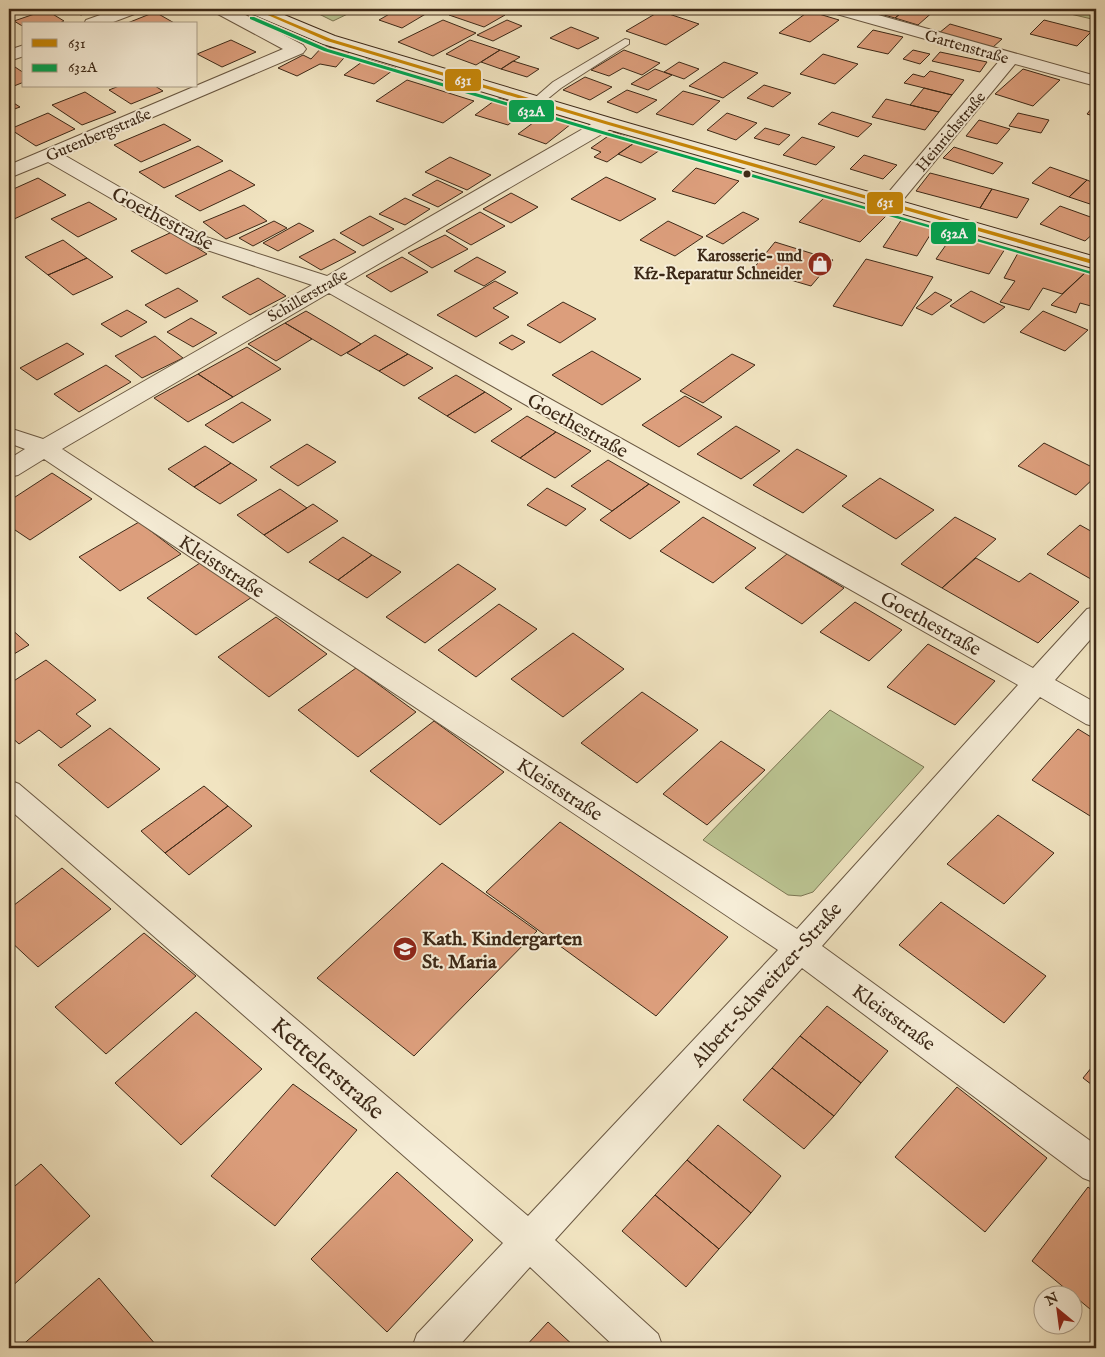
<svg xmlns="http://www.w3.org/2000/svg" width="1105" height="1357" viewBox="0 0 1105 1357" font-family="'IM FELL English',serif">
	<rect width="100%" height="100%" fill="#f1e4c1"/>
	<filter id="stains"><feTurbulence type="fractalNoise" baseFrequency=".004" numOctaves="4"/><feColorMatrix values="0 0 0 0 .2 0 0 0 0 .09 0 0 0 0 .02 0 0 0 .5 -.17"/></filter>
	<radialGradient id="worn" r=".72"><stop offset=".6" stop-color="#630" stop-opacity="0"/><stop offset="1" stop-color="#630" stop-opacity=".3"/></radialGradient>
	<path fill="#bbc492" stroke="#7c7654" d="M309,9h49l-25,12z
		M1049,9h47v11z
		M830,710l94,57 -111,125 -12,4 -13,-1 -85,-55z"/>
	<path fill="#dc9e7c" stroke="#3d2917" d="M69,9h29l-17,6z
		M398,9h36l-32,19 -23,-8z
		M460,9h26l19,6 -21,12 -35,-12z
		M877,9h29l-11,9 -22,-6z
		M906,9h26l3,1 -17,15 -23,-7z
		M46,10l18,11 -7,3h-33v3l-10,-6z
		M660,11l39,13 -33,21 -40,-14z
		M809,11l30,9 -29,22 -31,-9z
		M155,12l21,12h-51z
		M443,20l33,13 -43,23 -35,-14z
		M507,20l15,6 -29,15 -16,-6z
		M1044,20l47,12 -14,14 -47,-12z
		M950,24l52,15 -10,9 -53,-15z
		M571,27l28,11 -21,11 -28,-11z
		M873,30l30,7 -15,17 -31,-7z
		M231,40l25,12 -34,15 -25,-13z
		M470,40l30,10 -24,15 -30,-11z
		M323,46l27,5 -14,16 -16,-3 -23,12 -19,-8 25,-13 8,4z
		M500,50l20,7 -19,12 -20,-7z
		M624,50l36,13 -18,12 -19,-7 -14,8 -18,-6z
		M913,50l17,4 -10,10 -17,-5z
		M940,52l47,10 -7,10 -48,-11z
		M823,54l35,10 -23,20 -35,-10z
		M366,59l30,9 -22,16 -30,-9z
		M513,61l26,8 -12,8 -26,-8z
		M679,62l20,7 -15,10 -20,-7z
		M724,62l34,11 -35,25 -34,-12z
		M12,65l12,8v9l-15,6v-22z
		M655,69l17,6 -24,15 -17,-6z
		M1023,69l37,11 -27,26 -38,-12z
		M930,71l34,9 -12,15 -48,-12 9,-9 11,3z
		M585,77l27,10 -22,13 -27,-10z
		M407,80l67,21 -31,22 -67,-22z
		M764,85l27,8 -18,14 -26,-9z
		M119,86h36l8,5 -32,13 -22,-14z
		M924,88l28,7 -13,17 -29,-7z
		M627,90l30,10 -20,13 -30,-11z
		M683,91l37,10 -27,24 -37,-11z
		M85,92l31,20 -34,13 -30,-20z
		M498,98l32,9 -22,18 -33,-10z
		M886,99l24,6 29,7 -14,18 -53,-13z
		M9,100l11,7 -11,4z
		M1096,103v14l-9,-3z
		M549,111l27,9 -30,24 -28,-10z
		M832,112l40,12 -14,13 -40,-13z
		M48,113l27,16 -39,17 -26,-17z
		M727,113l30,10 -21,17 -29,-10z
		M1018,113l31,7 -8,13 -32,-7z
		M979,120l31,9 -13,15 -31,-8z
		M164,124l27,16 -50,22 -27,-17z
		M765,128l25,7 -11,10 -25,-7z
		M614,132l23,9 -30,21 -13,-5 7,-5 -10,-4z
		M802,137l33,10 -19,18 -33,-10z
		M637,141l23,9 -19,13 -23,-9z
		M198,146l25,15 -59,27 -25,-16z
		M954,147l49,16 -10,11 -50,-16z
		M864,155l33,10 -14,14 -33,-10z
		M450,157l41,18 -24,15 -42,-18z
		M1050,167l37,13 -18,17 -37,-14z
		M696,168l43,13 -24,23 -43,-13z
		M230,170l25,15 -55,26 -25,-15z
		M930,173l62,16 -12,19 -64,-17z
		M606,177l50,22 -36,22 -49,-22z
		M38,178l28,17 -54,25 -3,-2v-27z
		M437,180l26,12 -25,15 -26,-12z
		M1087,180l9,4v22l-27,-9z
		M992,189l37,10 -12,19 -37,-10z
		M511,193l27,14 -27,16 -28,-14z
		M826,196l60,20 -26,26 -61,-20z
		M405,198l25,11 -25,16 -26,-11z
		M89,202l28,17 -39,18 -27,-18z
		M244,205l23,16 -41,18 -23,-17z
		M1060,206l36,13v12l-11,10 -45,-17z
		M480,212l25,14 -34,19 -25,-14z
		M743,212l16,7 -36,25 -17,-8z
		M370,216l24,13 -31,17 -23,-13z
		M902,219l33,8 -18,29 -34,-9z
		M274,221l13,7 -34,18 -14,-8z
		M668,221l35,16 -28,19 -35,-16z
		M299,223l15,8 -36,20 -15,-8z
		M172,232l35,22 -41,20 -35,-23z
		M445,235l23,14 -36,19 -24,-15z
		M953,235l52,14 -16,25 -53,-15z
		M334,239l22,13 -35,18 -22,-13z
		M63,240l24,18 -39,17 -23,-18z
		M775,242l58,18 -22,26 -58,-17z
		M1018,253l69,18 -25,23 -19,-6 -14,22 -29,-8 15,-21 -11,-3z
		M402,257l26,15 -37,20 -25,-16z
		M477,257l29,15 -22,14 -30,-15z
		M87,258l26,19 -40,18 -25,-20z
		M866,259l67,18 -31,49 -69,-20z
		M1087,271l9,3v29h-2l-3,3 -11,-3 -4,10 -25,-8z
		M258,278l28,18 -36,19 -28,-18z
		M495,281l23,12 -25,15 16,9 -33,20 -39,-22z
		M178,288l20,13 -33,17 -20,-13z
		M971,291l34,16 -21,16 -34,-17z
		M935,292l17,8 -20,15 -16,-7z
		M563,302l33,17 -36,24 -33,-18z
		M127,310l20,12 -26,15 -20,-13z
		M306,311l27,16 28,17 -20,12 -56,-33z
		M1043,311l45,19 -23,21 -45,-19z
		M191,318l26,15 -24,14 -26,-15z
		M285,323l27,16 -36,22 -28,-17z
		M375,335l33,19 -29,17 -32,-18z
		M512,335l13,7 -13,8 -13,-7z
		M155,336l28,22 -41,20 -27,-22z
		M67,343l17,11 -47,26 -17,-12z
		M247,347l34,22 -48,28 -35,-23z
		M592,351l49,28 -39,26 -50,-30z
		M408,354l25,14 -29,18 -25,-15z
		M732,354l23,11 -52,38 -23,-12z
		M106,365l25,17 -52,30 -25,-18z
		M198,374l35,23 -45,25 -34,-24z
		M456,375l29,17 -38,24 -29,-18z
		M485,392l27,17 -37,24 -28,-17z
		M685,396l37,21 -43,30 -37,-22z
		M242,402l29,18 -38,23 -28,-18z
		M527,416l29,16 -36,26 -29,-17z
		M736,426l44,25 -39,28 -44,-25z
		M556,432l35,19 -36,27 -35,-20z
		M1044,443l52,26v7l-20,19 -58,-29z
		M307,444l29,18 -38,24 -28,-19z
		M205,446l26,17 -37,24 -26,-18z
		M797,449l50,27 -44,37 -50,-28z
		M608,460l41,24 -37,27 -41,-25z
		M231,463l26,17 -37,24 -26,-17z
		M52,473l40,26 -62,41 -21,-14v-25z
		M880,478l54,32 -38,29 -54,-33z
		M649,484l31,18 -50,37 -30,-19z
		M547,488l39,21 -20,17 -39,-21z
		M280,489l27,19 -43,27 -27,-20z
		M313,504l25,17 -50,32 -24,-18z
		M703,517l53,31 -43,35 -53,-32z
		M955,517l41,22 -54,49 -41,-24z
		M139,522l42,32 -61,37 -41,-34z
		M1080,525l16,9v48l-49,-28z
		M343,537l29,18 -34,25 -29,-18z
		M787,554l57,34 -42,36 -57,-36z
		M372,555l29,17 -34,26 -29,-18z
		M976,558l43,24 11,-9 49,29 -41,41 -96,-55z
		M203,561l49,36 -56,38 -49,-37z
		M458,564l38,25 -71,54 -39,-26z
		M855,602l47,28 -33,31 -49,-29z
		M499,604l38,25 -61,48 -38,-27z
		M276,617l51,37 -58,43 -51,-40z
		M9,627l20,18 -20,12z
		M573,633l51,36 -61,48 -52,-38z
		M928,644l67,37 -40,44 -68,-38z
		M46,660l50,40 -20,14 15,12 -30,22 -22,-18 -20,14 -10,-9v-51z
		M356,668l60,44 -58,45 -60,-47z
		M642,692l56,38 -61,53 -56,-40z
		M434,721l70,51 -64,53 -70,-54z
		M110,728l50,41 -52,39 -50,-43z
		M1078,729l18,11 -1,79 -63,-39z
		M721,741l44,29 -58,55 -44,-31z
		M204,786l24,20 -63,47 -24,-22z
		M228,806l24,20 -63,49 -24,-22z
		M998,815l56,38 -50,51 -57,-40z
		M560,822l168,115 -72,79 -170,-124z
		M442,863l95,68 -123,125 -97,-78z
		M62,868l49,41 -73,58 -29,-27v-31z
		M941,902l105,74 -42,47 -105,-78z
		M144,933l52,43 -90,78 -51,-47z
		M827,1006l61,45 -27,32 -61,-47z
		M196,1012l66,57 -81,76 -66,-62z
		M800,1036l61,47 -27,33 -62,-48z
		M1096,1062v26l-13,-10z
		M772,1068l62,48 -30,33 -61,-49z
		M293,1084l64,46 -82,96 -64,-50z
		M957,1087l90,71 -62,74 -90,-75z
		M718,1125l63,51 -30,37 -64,-53z
		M687,1160l64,53 -32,36 -64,-54z
		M41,1164l49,52 -81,73v-98z
		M397,1172l76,68 -86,92 -76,-73z
		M1088,1187l8,6v121l-64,-53z
		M655,1195l64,54 -33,38 -64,-56z
		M99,1278l57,67 -4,3h-133z
		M548,1322l28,26h-52z"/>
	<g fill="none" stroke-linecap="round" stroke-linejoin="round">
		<defs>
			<path id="lane" d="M625,39l4,1v4l-68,44 -21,17h-8l-2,-3 23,-20z"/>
			<path id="street" d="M117,9h22l-2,4 -29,11h-24l2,-4z
				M214,9h20l69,36 3,4 -3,4 -239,102 142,82 121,39 273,-157h14l2,4 -2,4 -270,157 689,384 54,-59 9,-2v26l-41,47 41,23v24l-10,-3 -46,-27 -218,249 274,199v38l-13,-5 -281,-210 -247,272 103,94 5,14h-47l-86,-81 -73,81h-45l5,-14 86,-91 -494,-434v-29l10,4 509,432 250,-266 -734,-491 -26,16 -9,2v-18l16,-10 -16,-6v-15l34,11 269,-154 -120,-40 -144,-83 -39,16v-13l274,-116 -67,-36zM329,293l689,392 -221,244 -735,-480z
				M831,9h26l239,67v10l-81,-22 -118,143h-14l-3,-4 3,-4 117,-139 -167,-47z
				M24,45v11l-15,5v-11z"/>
			<path id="secondary" d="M248,9h22l65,27 279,83 482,138v12l-496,-142 -277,-83 -73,-31z"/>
		</defs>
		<use href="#lane" stroke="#6a5842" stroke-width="2"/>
		<use href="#street" stroke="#6a5842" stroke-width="2"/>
		<use href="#secondary" stroke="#3d2917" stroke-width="2"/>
		<path stroke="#3d2917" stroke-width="2" stroke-dasharray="0.5 2" stroke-linecap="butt" d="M342,9l4,2 5,-2"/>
		<use href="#lane" fill="#f6edd7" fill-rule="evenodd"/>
		<use href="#street" fill="#f6edd7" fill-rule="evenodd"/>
		<use href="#secondary" fill="#f6edd7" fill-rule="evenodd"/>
		<defs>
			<path id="bus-1" d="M254,9h5l72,30 278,83 487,139v4l-491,-141 -278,-83z"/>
			<path id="bus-2" d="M250,17h4l74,32 278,83 490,141 -1,1h-4l-489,-140 -278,-83 -74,-32z"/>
		</defs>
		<use href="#bus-1" stroke="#f6edd7" stroke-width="3"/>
		<use href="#bus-2" stroke="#f6edd7" stroke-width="3"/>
		<use href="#bus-1" fill="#c88706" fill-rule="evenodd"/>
		<use href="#bus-2" fill="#00a651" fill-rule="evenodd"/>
	</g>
	<defs>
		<symbol id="shop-disc" viewBox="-11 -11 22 22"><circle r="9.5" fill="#8f2418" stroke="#f6edd7"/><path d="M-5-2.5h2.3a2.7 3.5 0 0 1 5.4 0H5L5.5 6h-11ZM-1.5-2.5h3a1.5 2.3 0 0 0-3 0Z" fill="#fff"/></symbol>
		<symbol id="school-disc" viewBox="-11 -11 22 22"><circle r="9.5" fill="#8f2418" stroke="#f6edd7"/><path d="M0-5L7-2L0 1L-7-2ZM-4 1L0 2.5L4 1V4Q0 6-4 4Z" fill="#fff"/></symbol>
	</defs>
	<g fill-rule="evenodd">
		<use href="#shop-disc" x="806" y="250" width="28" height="28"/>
		<use href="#school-disc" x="391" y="935" width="28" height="28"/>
	</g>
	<circle fill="#3d2917" stroke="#f6edd7" stroke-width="2" cx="747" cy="174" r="4.5"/>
	<g text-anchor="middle" stroke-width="4" stroke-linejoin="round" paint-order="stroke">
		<g font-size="16" fill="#3d2917" stroke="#f6edd7">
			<text transform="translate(967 46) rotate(16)" y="6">Gartenstraße</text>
			<text transform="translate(950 131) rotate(-50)" y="6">Heinrichstraße</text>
			<text transform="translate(98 134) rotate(-23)" y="6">Gutenbergstraße</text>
			<text transform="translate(307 295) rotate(-30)" y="6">Schillerstraße</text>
		</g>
		<g font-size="16" font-weight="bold" fill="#3d2917" stroke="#f6edd7" text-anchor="end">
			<text x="802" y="261">Karosserie- und<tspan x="802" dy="18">Kfz-Reparatur Schneider</tspan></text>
		</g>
		<g font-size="20" fill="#3d2917" stroke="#f6edd7">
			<text transform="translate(163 218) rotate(28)" y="7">Goethestraße</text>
			<text transform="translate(578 425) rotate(29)" y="7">Goethestraße</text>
			<text transform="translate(222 566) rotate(33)" y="7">Kleiststraße</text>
			<text transform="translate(931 623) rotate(29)" y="7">Goethestraße</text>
			<text transform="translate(560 789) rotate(33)" y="7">Kleiststraße</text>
			<text transform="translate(766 984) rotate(-48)" y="7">Albert-Schweitzer-Straße</text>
			<text transform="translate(894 1017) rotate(36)" y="7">Kleiststraße</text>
		</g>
		<g font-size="20" font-weight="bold" fill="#3d2917" stroke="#f6edd7" text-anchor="start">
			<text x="422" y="945">Kath. Kindergarten<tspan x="422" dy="23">St. Maria</tspan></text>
		</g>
		<g font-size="24" fill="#3d2917" stroke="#f6edd7">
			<text transform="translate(328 1068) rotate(41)" y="8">Kettelerstraße</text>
		</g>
	</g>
	<g stroke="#f6edd7" stroke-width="2">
		<rect x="444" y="68" width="38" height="24" rx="5" fill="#c88706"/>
		<rect x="508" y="99" width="47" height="24" rx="5" fill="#00a651"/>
		<rect x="866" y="191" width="38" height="24" rx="5" fill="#c88706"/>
		<rect x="930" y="221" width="47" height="24" rx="5" fill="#00a651"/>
	</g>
	<g font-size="14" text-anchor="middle" font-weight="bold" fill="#fff">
		<text x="463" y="85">631</text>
		<text x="531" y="116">632A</text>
		<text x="885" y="207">631</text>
		<text x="954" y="238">632A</text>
	</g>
	<rect width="1105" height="1357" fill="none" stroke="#f1e4c1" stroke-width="30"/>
	<rect x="10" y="10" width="1085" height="1337" fill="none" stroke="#3d2917" stroke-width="2.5"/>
	<rect x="15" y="15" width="1075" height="1327" fill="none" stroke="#3d2917"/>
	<rect x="22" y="22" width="175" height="65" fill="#f6edd7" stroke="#ac9f8a"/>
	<rect x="32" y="39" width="25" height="8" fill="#c88706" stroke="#ac9f8a"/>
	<text x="68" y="48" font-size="15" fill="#3d2917">631</text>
	<rect x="32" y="64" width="25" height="8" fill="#00a651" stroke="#ac9f8a"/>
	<text x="68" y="72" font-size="15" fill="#3d2917">632A</text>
	<g transform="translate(1058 1310) rotate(331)"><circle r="24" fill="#f6edd7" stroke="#ac9f8a"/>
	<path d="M0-4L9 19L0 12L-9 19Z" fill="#8f2418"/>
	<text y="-8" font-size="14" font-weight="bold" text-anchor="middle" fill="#3d2917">N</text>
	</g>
	<rect width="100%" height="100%" filter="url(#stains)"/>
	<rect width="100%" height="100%" fill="url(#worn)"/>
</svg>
